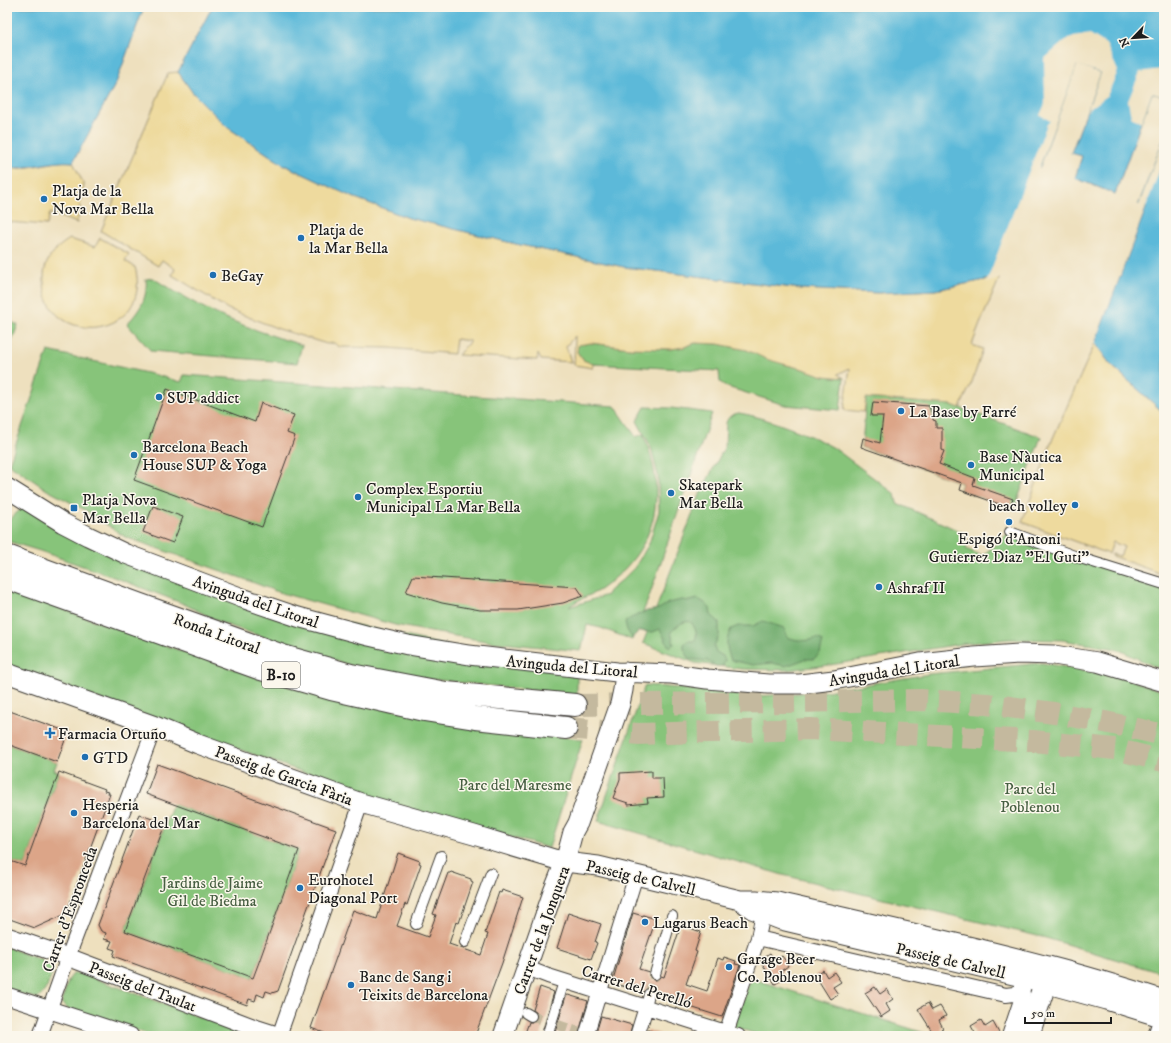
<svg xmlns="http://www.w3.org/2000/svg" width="1171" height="1043" viewBox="0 0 1171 1043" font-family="'IM FELL DW Pica',serif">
	<rect width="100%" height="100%" fill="#fbf7ec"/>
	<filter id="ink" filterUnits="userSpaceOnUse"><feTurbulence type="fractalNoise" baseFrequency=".025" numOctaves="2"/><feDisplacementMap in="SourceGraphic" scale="8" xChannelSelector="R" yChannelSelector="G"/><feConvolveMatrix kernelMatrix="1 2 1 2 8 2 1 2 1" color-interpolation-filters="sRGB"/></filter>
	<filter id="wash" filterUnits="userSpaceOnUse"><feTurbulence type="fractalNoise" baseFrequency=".012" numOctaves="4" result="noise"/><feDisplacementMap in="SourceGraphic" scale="16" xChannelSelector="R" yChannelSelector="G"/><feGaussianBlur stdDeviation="0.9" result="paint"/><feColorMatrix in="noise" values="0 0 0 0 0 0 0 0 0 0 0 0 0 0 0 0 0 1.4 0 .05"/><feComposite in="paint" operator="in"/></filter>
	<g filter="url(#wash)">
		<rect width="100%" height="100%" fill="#eee0be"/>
		<path fill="#87c47a" stroke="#52704b" d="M153,278c23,15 46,28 70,39 26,11 52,20 79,28l-5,18 -146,-12 -24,-27c13,-14 21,-26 19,-45z
			M7,320l11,5 -11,29z
			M591,343l39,5 41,1 13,-2 11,-4 23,1 29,6 40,15 16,4 21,7 20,2 -4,32 -55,-5 -58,-18 -7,-5 -1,-11 -126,-7 -10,-4 -6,-8 1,-7z
			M48,351l108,24 25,7 3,-7 15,1 416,30 21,31 7,-3c25,59 15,113 -38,152 -10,9 -27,12 -36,21l38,-12 2,-4 13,-11 13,-13 14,-23 10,-33 -1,-35 -7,-29 -14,-26 8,-14 26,1 41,5 -63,184 -17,43 -31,-12 -14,-3 -6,26 -89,-9 -61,-10 -36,-7 -117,-33 -34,-13 -119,-42 -38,-26 -40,-21 -38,-26z
			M866,398l86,7 89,32 -27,72 -54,-19 2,-7 -101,-36 2,-9v-4z
			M739,413c13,2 25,6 37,10 20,7 39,14 58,25l61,46 2,9 69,31 -1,4 3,2 -2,9 16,7 28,-24 154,54v85l-47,-22 -55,-9 -54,-1 -47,5 -131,21 -43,5 -46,-1 -46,-6 -52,-20 58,-151 24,-46 1,-23c2,-7 7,-9 13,-10z
			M23,507l175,82 379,86v20l-158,-17 -61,-10 -134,-44 -40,-20 -65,-25 -79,-28 -33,-10v-19z
			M7,589l105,38 162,56 214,47 95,9 -34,109 -163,-46 -379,-136z
			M1042,663l81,14 41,15v282l-118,-36 -263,-63 -185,-54 47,-136 115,11 67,-5 102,-17z
			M7,744l50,18 -3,8 5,2 -34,94 -18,-6z
			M173,804l126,46 -46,128 -128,-47z
			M7,947l39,15c3,1 6,3 6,7 1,6 -8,28 -15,29 -6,0 -24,-7 -30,-9z
			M79,973l173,63h-98l-86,-27 -5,-4 -1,-5 7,-21 4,-5z
			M750,978l184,58h-171l-29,-9z"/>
		<path fill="#6daa6a" stroke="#446343" d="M698,599l7,4 5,5 1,7 8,7v14l-5,10 2,6 7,4 2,4 -2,6c-11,2 -9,-3 -16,-5 -6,-1 -12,-1 -18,-2l-5,-10v-5l3,-3h7c5,-7 1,-13 -3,-19 -8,-2 -14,4 -20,10l3,12 -5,3 -9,-18 -7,3 -14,-1 -7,7 -5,-8 -2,-8 6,-4 16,-7 12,-2 9,-6 14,-3 8,1z
			M763,621l21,7 3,9c11,4 20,5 30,1l6,3 -3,12 -6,6h-9l-16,6 -3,1 -14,-3 -19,2 -22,-5c-5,-13 -6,-18 0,-31l7,-3h15z"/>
		<path fill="#eeda9e" stroke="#857b5d" d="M178,72l15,21 34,34 57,38 66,31 59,22 107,26 108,23 177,22 77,4 57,-3 65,-13 -20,47 -8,21 11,4 -11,33 -12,26 -8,-3 -86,-7 -2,14 -20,-2 6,-42 -12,6 6,4 -20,-2 -21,-7 -16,-4 -21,-6 -19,-9 -29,-6 -23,-1 -11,4 -13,2 -41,-1 -39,-5 -13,2 -1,7 6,8 10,4v4l-19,-3 1,-29 -9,10 5,16 -30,-2 -3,-6 -1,6 -79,-5 12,-14 -14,-2 -2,15 -65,-6 -49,-1 -6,-4 -7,1 -48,-15 -51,-20 -56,-34 3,-6 -13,-9 -4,6 -57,-35 67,-158z
			M64,161l9,1 11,23 -7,38 -27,-10 -3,12 -40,-3v-54l11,1z
			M100,238l29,16 -4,7 10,6c20,73 -94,84 -91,10 0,-17 12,-30 26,-38l25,8z
			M1095,343l15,21 54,49v162l-52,-19v-2l8,2 4,-9 -11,-5 -4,12 -87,-32 31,-84z"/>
		<path fill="#5bb9d9" stroke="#3c6a7a" d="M7,7h137l-28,76 -43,79c-22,-2 -44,7 -66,6z
			M212,7h952v90l-12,-4 -37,101 -40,-16 7,-22 -11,-3 30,-80 -24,-9 -77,213 -65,13 -57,3 -76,-4 -178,-22 -108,-23 -107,-26 -59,-22 -66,-31 -57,-38 -34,-34 -15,-21z
			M1164,137v276l-54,-49 -15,-21 51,-135v-1l-8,-1z"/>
		<path fill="#eee0be" d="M1090,34l16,10 12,27 -11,25 -20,15 14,-38 -24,-8 -38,103 2,1 -39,109 -16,5 61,-159 3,-3 -10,-6 5,-11 -1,-45 24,-21z
			M1161,69l3,1v27l-12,-4 -11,30 -10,-6 -3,-16 12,-29z
			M1164,137v27h-2l-68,181 -1,-3 51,-133 -7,-2v-2h2z"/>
		<g id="blocks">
			<path fill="#dca588" d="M167,389l88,33 6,-19 33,12 -7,18 8,3 -33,91 -128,-47z
				M873,402l56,4 4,11v3l3,1v7h6v22l2,1 -5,13 36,14 -2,7 40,14 -3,9 -50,-18 2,-7 -101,-36 2,-9 17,5 3,-27h-12z
				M153,506l30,11 -10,26 -30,-11z
				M413,576l164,11 6,9 -20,7 -45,7h-38l-38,-7 -36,-11z
				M7,710l61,22 -11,30 -50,-18z
				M157,764l179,65 -58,162 -6,2 -6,-2 -2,6 -7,-3 -2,7 -6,-2 -2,6 -134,-49 2,-6 -6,-2 3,-7 -8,-2 2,-6 -5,-2 -3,-6 41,-111 26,10 -40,107 128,47 6,-16 40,-112 -153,-56z
				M652,771v7h11l1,19 -17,1 1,5 -20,2v-2l-15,-5 7,-19v-6z
				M59,772l46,17 -1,2 5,1 -1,2h2l-44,120 -31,14 -28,-10v-58l18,6z
				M398,853l22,8 -1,2 2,1 -14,41 -2,-1 -8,22 31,11 8,-22 -3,-1 15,-41h2l1,-1 20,7v2l2,1 -14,41 -3,-1 -7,22 32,11 7,-21 -3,-1 14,-41 2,1 1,-3 21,7 -21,66 -27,73h-143l-21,-8 42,-118 24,9z
				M568,913l33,11 -6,18 2,1 -6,16 -34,-11z
				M633,913l10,3v-1l13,4 -17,50 10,3v4l4,4h4l4,-4 3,1 17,-52 20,7 -6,19 2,1 -11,32 21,7 11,-33 5,2 1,-3 12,4 -1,3 5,1 -18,52 -67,-21v-4l-4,-4h-4l-4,4 -31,-9z
				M770,953l5,7 7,-4 6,8h-1l1,2 -7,5 4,7 -10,6 -15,-24z
				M823,970l4,7 7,-5 7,10 -8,5 5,7 -8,5 -15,-24z
				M540,987l14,5 -13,44h-17l5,-14h5l3,-3v-6l-4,-3z
				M875,987l5,7 7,-5 6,10 -7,5 4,7 -9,6 -16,-24z
				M568,995l20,6 -10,35h-24l12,-40z
				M928,1003l4,7 8,-4 5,8 1,2 -7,4 4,8 -2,1 5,7h-11l-17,-27z
				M601,1016l31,9 -3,11h-25l-8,-3z
				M981,1020l4,7 8,-5 6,11 -6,3h-22l4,-3 -4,-7z
				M648,1030l12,4v2h-14z"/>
		</g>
	</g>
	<g filter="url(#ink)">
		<use href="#blocks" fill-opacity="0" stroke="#3c3934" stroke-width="1"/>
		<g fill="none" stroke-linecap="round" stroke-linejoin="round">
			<path stroke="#c4b99e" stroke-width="10" stroke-dasharray="10 5" stroke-linecap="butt" d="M649,994l6,-20
				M531,1016l15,5
				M558,1025l21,7"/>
			<path stroke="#c4b99e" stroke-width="22" stroke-dasharray="22 11" stroke-linecap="butt" d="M575,705l346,-5 66,4 67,9 51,9 59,13
				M566,728l73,6 171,-5 223,12 82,8 49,12"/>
			<defs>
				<path id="pedestrian" d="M1010,532l67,25 87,27
					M416,924l25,-68
					M465,942l26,-69
					M655,974l17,-58
					M646,1007l3,-13
					M526,1013l5,3
					M547,1036l15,-48
					M1020,1036l18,-50"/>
				<path id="minor" d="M758,938l248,57 8,-1 9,-5
					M527,968l21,8 190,60
					M40,1036l28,-79 87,-231
					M279,1036l82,-233
					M586,1036l50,-161
					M637,1036l9,-29
					M725,1036l33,-98 5,-24
					M1009,1036l14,-42 -2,-11
					M1032,1036l17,-52
					M1155,1036l6,-19"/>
				<path id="tertiary" d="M7,936l61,21 184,70 28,9
					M7,996l123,40"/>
				<path id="secondary" d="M7,488l56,35 25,13 38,18 119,45 53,18 71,19 39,9 61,10 148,17 55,2 35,5 61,5h32l34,-4 86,-17 54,-6 45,-3 35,1 43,7 67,20
					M7,673l148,53 43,18 163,59 113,32 80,24 11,3 33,4 142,34h16l21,2c90,21 181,40 271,64 39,10 78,22 116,34
					M740,900l12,9 29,11 245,58 80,22 58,18
					M503,1036l50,-144 12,-30 8,-30 5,-9 42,-119 3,-14 2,-18"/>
				<path id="trunk" d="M7,556l131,48 145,52 68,19 95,18 129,12
					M7,578l254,91 70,20 93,21 51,8 91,10"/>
			</defs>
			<use href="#pedestrian" stroke="#3c3934" stroke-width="12"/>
			<use href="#minor" stroke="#3c3934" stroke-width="16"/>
			<use href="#tertiary" stroke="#3c3934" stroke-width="19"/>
			<use href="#secondary" stroke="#3c3934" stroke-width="21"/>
			<use href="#trunk" stroke="#3c3934" stroke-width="24"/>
			<use href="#pedestrian" stroke="#fff" stroke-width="10"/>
			<use href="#minor" stroke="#fff" stroke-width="14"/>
			<use href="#tertiary" stroke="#fff" stroke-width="17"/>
			<use href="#secondary" stroke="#fff" stroke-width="19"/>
			<use href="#trunk" stroke="#fff" stroke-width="22"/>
		</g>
	</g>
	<g fill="#1f6fb2" stroke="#fbf7ec" stroke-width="1.5">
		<circle cx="44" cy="199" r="4"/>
		<circle cx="301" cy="238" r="4"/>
		<circle cx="213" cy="275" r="4"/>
		<circle cx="159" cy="397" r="4"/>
		<circle cx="901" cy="411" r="4"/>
		<circle cx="134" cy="455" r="4"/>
		<circle cx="971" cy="465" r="4"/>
		<circle cx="671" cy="493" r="4"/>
		<circle cx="358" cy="497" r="4"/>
		<circle cx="1075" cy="505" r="4"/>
		<rect x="70" y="504" width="8" height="8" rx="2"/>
		<circle cx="1009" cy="522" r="4"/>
		<circle cx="879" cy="587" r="4"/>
		<path d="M48 727h4v4h4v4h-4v4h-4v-4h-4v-4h4z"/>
		<circle cx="85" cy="757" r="4"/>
		<circle cx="74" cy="813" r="4"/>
		<circle cx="300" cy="888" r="4"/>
		<circle cx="645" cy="922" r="4"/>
		<circle cx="729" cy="967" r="4"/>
		<circle cx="351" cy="985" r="4"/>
	</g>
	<g text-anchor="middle" stroke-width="3" stroke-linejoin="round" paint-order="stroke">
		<rect fill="#fbf7ec" stroke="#5f5e5a" stroke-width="1" x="262" y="662" width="38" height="26" rx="3"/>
		<g font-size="15" font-weight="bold" fill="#1c1c1c">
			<text x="281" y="680">B-10</text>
		</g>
		<g font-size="16" fill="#1c1c1c" stroke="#fbf7ec" text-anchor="start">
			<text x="52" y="196">Platja de la<tspan x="52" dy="18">Nova Mar Bella</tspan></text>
			<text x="309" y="235">Platja de<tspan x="309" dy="18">la Mar Bella</tspan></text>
			<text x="221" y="281">BeGay</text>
			<text x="167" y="403">SUP addict</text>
			<text x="909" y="417">La Base by Farré</text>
			<text x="142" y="452">Barcelona Beach<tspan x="142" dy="18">House SUP &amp; Yoga</tspan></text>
			<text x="979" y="462">Base Nàutica<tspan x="979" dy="18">Municipal</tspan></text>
			<text x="679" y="490">Skatepark<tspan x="679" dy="18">Mar Bella</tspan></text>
			<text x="366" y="494">Complex Esportiu<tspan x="366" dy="18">Municipal La Mar Bella</tspan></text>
			<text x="82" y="505">Platja Nova<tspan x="82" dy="18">Mar Bella</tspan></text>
			<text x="1067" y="511" text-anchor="end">beach volley</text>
			<text x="1009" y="544" text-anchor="middle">Espigó d'Antoni<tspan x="1009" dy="18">Gutierrez Diaz "El Guti"</tspan></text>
			<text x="887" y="593">Ashraf II</text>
			<text x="58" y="739">Farmacia Ortuño</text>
			<text x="93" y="763">GTD</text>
			<text x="82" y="810">Hesperia<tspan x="82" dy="18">Barcelona del Mar</tspan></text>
			<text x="308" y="885">Eurohotel<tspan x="308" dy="18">Diagonal Port</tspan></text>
			<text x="653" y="928">Lugarus Beach</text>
			<text x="737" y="964">Garage Beer<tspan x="737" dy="18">Co. Poblenou</tspan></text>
			<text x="359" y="982">Banc de Sang i<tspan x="359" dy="18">Teixits de Barcelona</tspan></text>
		</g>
		<g font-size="16" fill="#1c1c1c" stroke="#fbf7ec">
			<text transform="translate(256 601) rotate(19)" y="6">Avinguda del Litoral</text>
			<text transform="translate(217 633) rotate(20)" y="6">Ronda Litoral</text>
			<text transform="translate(572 666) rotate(5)" y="6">Avinguda del Litoral</text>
			<text transform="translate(894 670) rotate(-9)" y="6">Avinguda del Litoral</text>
			<text transform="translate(284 775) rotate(20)" y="6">Passeig de Garcia Fària</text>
			<text transform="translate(641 877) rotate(13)" y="6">Passeig de Calvell</text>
			<text transform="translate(69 909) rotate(-70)" y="6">Carrer d'Espronceda</text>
			<text transform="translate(541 930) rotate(-70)" y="6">Carrer de la Jonquera</text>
			<text transform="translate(951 960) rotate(13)" y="6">Passeig de Calvell</text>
			<text transform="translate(143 986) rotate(21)" y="6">Passeig del Taulat</text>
			<text transform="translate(637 986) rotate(17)" y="6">Carrer del Perelló</text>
		</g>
		<g font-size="16" fill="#475f42" stroke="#fbf7ec">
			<text x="515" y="790">Parc del Maresme</text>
			<text x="1030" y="794">Parc del<tspan x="1030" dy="18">Poblenou</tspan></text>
			<text x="212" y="888">Jardins de Jaime<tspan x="212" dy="18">Gil de Biedma</tspan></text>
		</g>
	</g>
	<rect width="1171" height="1043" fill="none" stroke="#fbf7ec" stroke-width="24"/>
	<g transform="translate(1133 38) rotate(245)" stroke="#fbf7ec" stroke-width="3" paint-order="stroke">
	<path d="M0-3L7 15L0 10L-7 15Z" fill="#1c1c1c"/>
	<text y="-6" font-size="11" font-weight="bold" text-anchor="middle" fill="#1c1c1c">N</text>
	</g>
	<path d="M1025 1017v6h86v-6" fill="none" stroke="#1c1c1c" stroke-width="2"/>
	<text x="1031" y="1017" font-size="12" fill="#1c1c1c" stroke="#fbf7ec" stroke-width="3" paint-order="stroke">50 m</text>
</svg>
